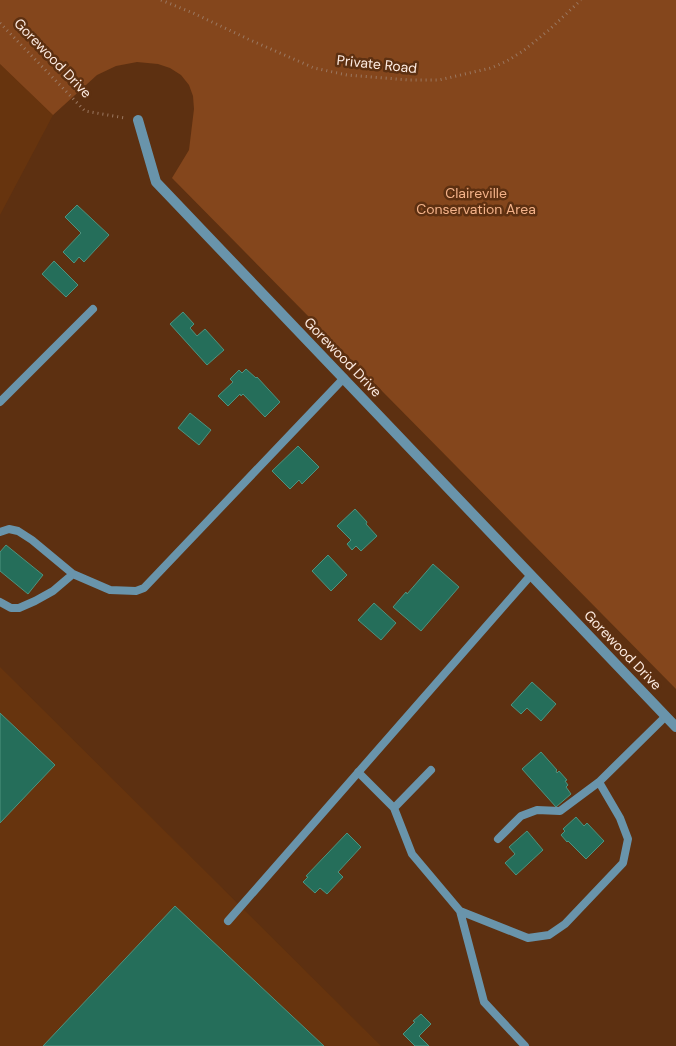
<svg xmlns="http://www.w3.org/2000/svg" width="676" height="1046" viewBox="0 0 676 1046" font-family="'DM Sans',sans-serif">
	<rect width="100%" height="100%" fill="#5d3011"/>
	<path fill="#67340e" d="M0,64l53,51 -53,100z
		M0,667l381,379h-381z"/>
	<path fill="#84461c" d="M0,0h676v689l-504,-511 17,-28 5,-41 -1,-13 -4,-11 -8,-10 -11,-7 -12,-4 -21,-2 -21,4 -19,9 -44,40 -53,-51z"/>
	<path fill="#256e5a" stroke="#4e937f" d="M77,205l32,30 -25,27 -5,-5 -5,6 -11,-11 18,-19 -16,-16z
		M54,261l24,24 -12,12 -24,-23z
		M183,312l11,12 -4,4 7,8 8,-7 19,21 -17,15 -37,-41z
		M246,369l10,9 1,-1 23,25 -15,15 -22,-23 -2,2 -1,-2 -12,12 -10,-10 15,-14 -3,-3 9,-9 3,3z
		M190,413l21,17 -12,15 -21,-17z
		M298,446l21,21 -17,17 -3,-4 -9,9 -18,-18z
		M355,509l12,13 -1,2 11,12 -16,15 -5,-5 -4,4 -5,-6 4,-4 -14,-14z
		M6,545l37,30 -15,19 -28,-23v-19z
		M328,555l19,20 -16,16 -19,-20z
		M433,564l26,23 -38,44 -28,-24 13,-15 1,2z
		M374,603l22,20 -15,17 -23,-20z
		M532,682l24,22 -15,17 -14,-13 -6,6 -10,-9z
		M0,713l55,52 -55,58z
		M541,752l16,18 -1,1 1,2 2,-2 8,9 -2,1 3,4 -2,2 5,7 -15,13 -34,-38z
		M576,817l8,9 3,-3 17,18 -18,18 -18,-18 -1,1 -6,-7 4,-4 -2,-2z
		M527,831l16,19 -27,25 -11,-12 10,-9 -6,-7z
		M347,833l14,14 -23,25 5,5 -16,17 -7,-6 -5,5 -12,-11 5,-5 -2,-1z
		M175,906l149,140h-281z
		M421,1014l10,10 -12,12 10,10h-14l-12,-12 12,-12 -2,-1z"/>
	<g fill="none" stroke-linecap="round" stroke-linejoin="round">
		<path stroke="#9b7861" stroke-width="3" stroke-dasharray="1 4" stroke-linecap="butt" d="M161,0l32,13 55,26 66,29 33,7 62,5h30l52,-12 16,-7 16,-10 26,-21 32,-30
			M0,23l85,88 40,7"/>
		<path stroke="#6994ab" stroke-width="8" d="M0,402l93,-93
			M0,532l9,-3 9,2 14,9 41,34 37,16 26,1 8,-3 200,-210
			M0,602l11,6h8l16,-7 18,-10 20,-17
			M358,772l36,36 18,46 48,57 24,91 41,44
			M394,808l37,-38
			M498,839l23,-23 16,-6 23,1 39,-29
			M460,911l68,27 21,-3 16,-11 58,-61 5,-24 -8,-21 -21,-36 67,-66
			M228,921l303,-346"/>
		<path stroke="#6994ab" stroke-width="10" d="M138,120l18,62 520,545"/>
	</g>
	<g text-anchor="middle" stroke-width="5" stroke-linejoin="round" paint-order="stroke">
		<g font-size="14" fill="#fdebe1" stroke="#5d3011">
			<text transform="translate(53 58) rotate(46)" y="5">Gorewood Drive</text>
			<text transform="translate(377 64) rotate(6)" y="5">Private Road</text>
			<text transform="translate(343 357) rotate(46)" y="5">Gorewood Drive</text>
			<text transform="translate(623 650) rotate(46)" y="5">Gorewood Drive</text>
		</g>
		<g font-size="14" fill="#f4b289" stroke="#5d3011">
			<text x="476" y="198">Claireville<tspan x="476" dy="16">Conservation Area</tspan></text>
		</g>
	</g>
</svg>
